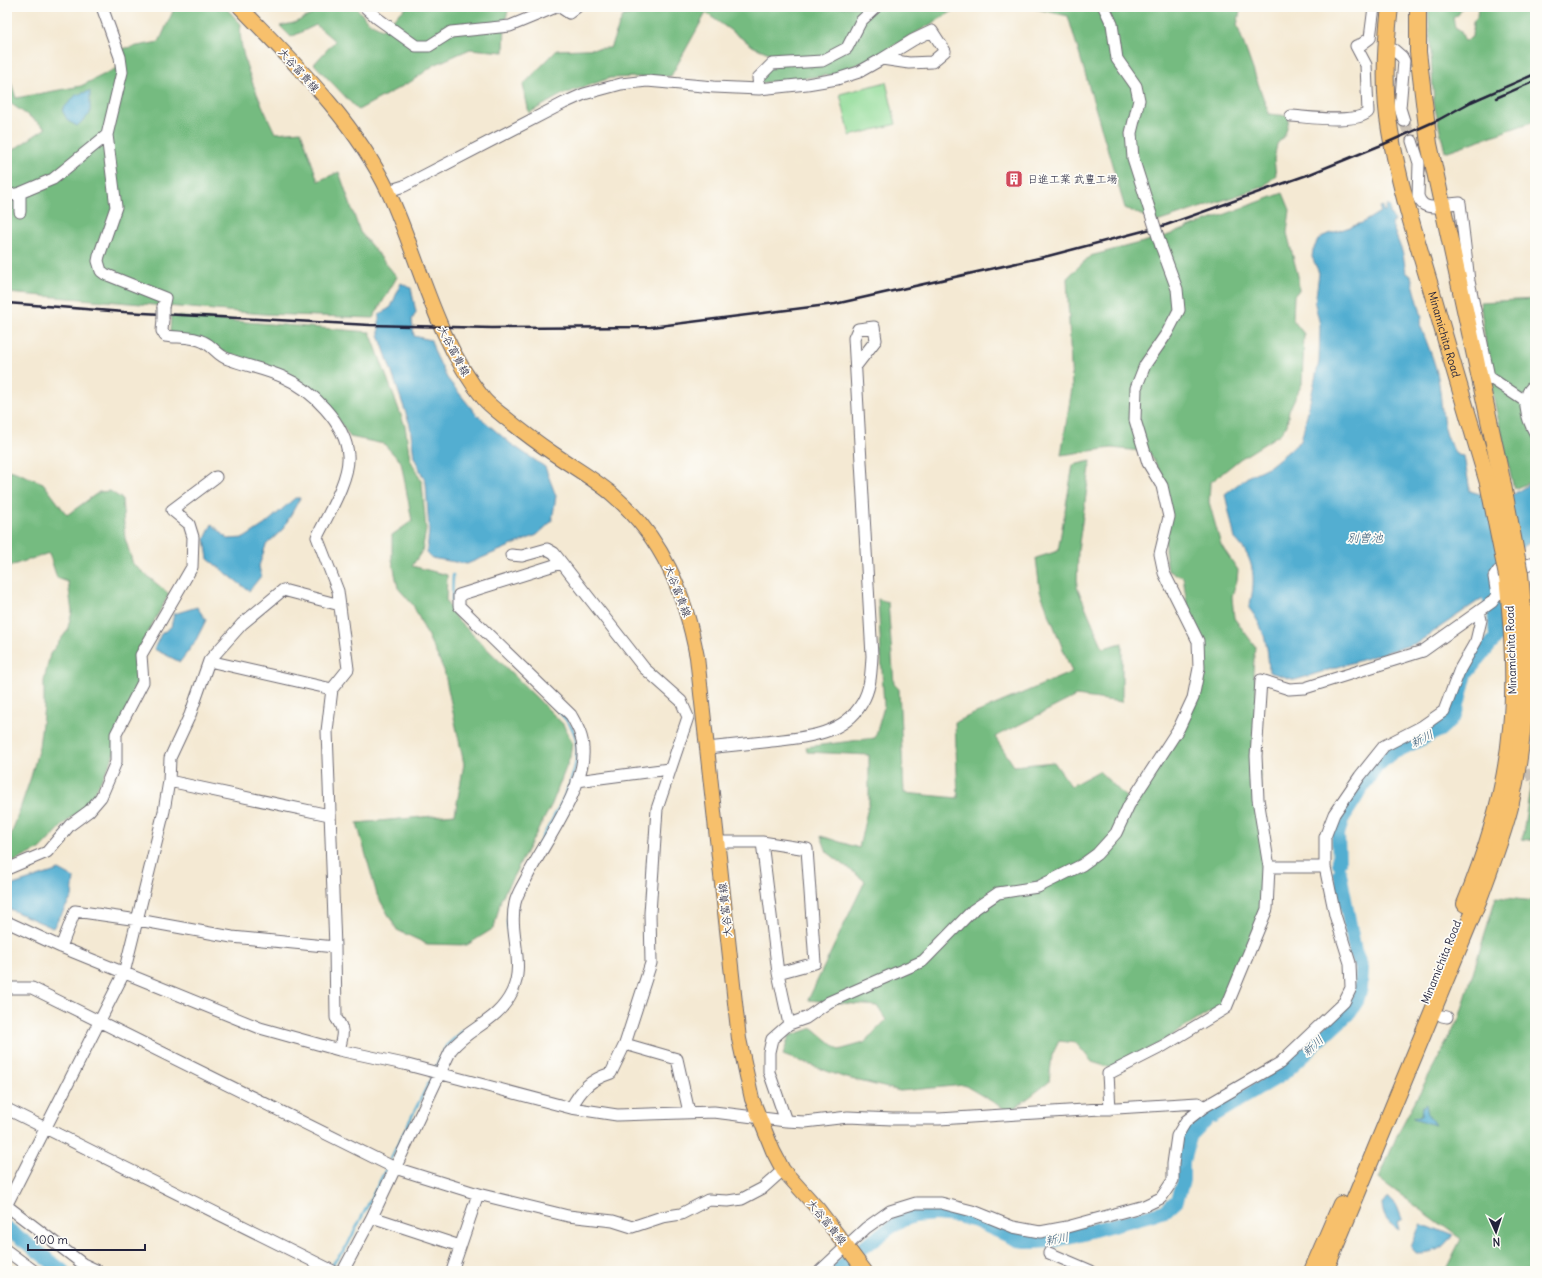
<svg xmlns="http://www.w3.org/2000/svg" width="1542" height="1278" viewBox="0 0 1542 1278" font-family="Delius,'Klee One',sans-serif">
	<rect width="100%" height="100%" fill="#fdfcf7"/>
	<filter id="ink" filterUnits="userSpaceOnUse"><feTurbulence type="fractalNoise" baseFrequency=".025" numOctaves="2"/><feDisplacementMap in="SourceGraphic" scale="8" xChannelSelector="R" yChannelSelector="G"/><feConvolveMatrix kernelMatrix="1 2 1 2 8 2 1 2 1" color-interpolation-filters="sRGB"/></filter>
	<filter id="wash" filterUnits="userSpaceOnUse"><feTurbulence type="fractalNoise" baseFrequency=".012" numOctaves="4" result="noise"/><feDisplacementMap in="SourceGraphic" scale="16" xChannelSelector="R" yChannelSelector="G"/><feGaussianBlur stdDeviation="0.9" result="paint"/><feColorMatrix in="noise" values="0 0 0 0 0 0 0 0 0 0 0 0 0 0 0 0 0 1.4 0 .05"/><feComposite in="paint" operator="in"/></filter>
	<g filter="url(#wash)">
		<rect width="100%" height="100%" fill="#f4e9d3"/>
		<path fill="#90db97" stroke="#597e69" d="M886,82l10,42 -46,12 -10,-42z"/>
		<path fill="#74bb80" stroke="#4b6e5e" d="M173,7h52l16,17c-5,30 21,81 34,109l26,-2 17,50 21,-9 21,60 37,45 -24,41 -109,-4 -257,-21v-139l39,-26 -39,-27v-31l9,28 65,-12 36,-18 4,-19 38,-7 15,-33z
			M313,7h43l12,15 14,7 25,-22h102l-4,15 -1,30 -34,-3 -36,16 -22,16 -54,29 -44,-46 21,-23 -19,-16 -25,12 -11,-11 14,-3 17,-8z
			M657,7h303l-87,51 -42,17 -71,8 14,-28 -20,-8 -48,-34 -35,63 -61,2 -49,17 -32,18 -6,-28 34,-35 53,-2 13,-32z
			M1028,7h213l-4,18 32,89 21,2 -5,19 -8,9 -3,15 2,16 -13,12 -106,35 -32,-14 -57,-192z
			M1428,7h34l-3,7 -6,4 2,9 5,3 5,11 7,-4 1,-15 4,-5 1,-10h57v114l-90,31 -11,-48z
			M1283,193l7,17 -3,23 11,43 1,14 -5,6 -1,24 11,14 -2,50 -13,26 -2,15 -7,9 -40,25 -30,24 -1,19 12,43 17,25 -1,10 -5,17 2,21 21,28 -2,26 3,11 8,182 -1,45 -40,94 -65,40 -47,24 -19,-6 -16,-19 -17,-2 -7,14 -3,27 -39,30 -46,-27 -64,6 -57,-14 -60,-22 6,-19 24,-8 26,22 25,-7 22,-23 -9,-14 -69,-6 57,-119 -38,-29 -6,-16 38,12 10,-46v-47l-62,-3 -1,-5 69,-9 9,-31 -6,-108 10,3 6,82 5,5 5,104 54,5 -3,-76 117,-50 -32,-81 -4,-33 22,-7 15,-86 18,-4 -13,89 -1,37 26,61 19,-5v59l-46,-6 -81,41 19,29 40,-4 17,24 28,-15 35,34 48,-74 22,-64 -16,-56 -5,-34 -15,-6 -3,-20 1,-68 -17,-31 -37,-4 -51,7 11,-67 -5,-110 23,-22 76,-20z
			M1535,299v181l-21,9 -21,-93 -13,-94z
			M171,316l199,16 35,94 5,33 12,24 4,47 -4,21 -10,15 35,9 -1,25 9,17 108,107 9,19 -2,14 -18,47 -51,95 -7,29 -27,17 -40,-1 -30,-14 -20,-35 -20,-72 98,-9 9,-50 -20,-94 -31,-65 -15,-17 -6,-29v-24l20,-14 -11,-59 -17,-18 -34,-7 -21,-32 -32,-26 -35,-16 -38,-11 -54,-20z
			M7,470l6,1 30,12 24,32 32,-23 11,-1 12,8 3,39 8,26 36,30 -32,58 1,29 -27,81 -22,41 -25,21 -24,25 -33,16v-18l24,-70 8,-30 5,-40v-26l6,-27 17,-23 5,-19 -4,-30 -11,-4 -8,-25 -42,14z
			M1535,781v60l-13,-2 9,-57z
			M1496,897l39,4v370h-90l16,-32 -82,-60 19,-46 61,-114z"/>
		<path fill="#53aed1" stroke="#3a6886" d="M90,91v23l-13,12 -9,-5 -6,-11 14,-15z
			M1383,206v5h3v-5h4v7l4,7 -2,5 11,29 3,18 5,4 11,41 -2,7c5,15 12,30 16,45 8,29 2,61 21,86l7,1 6,35 10,3h34l21,-14v59l-51,35h-3l3,23 -67,46 -122,37 -26,-8c-1,-27 -4,-43 -20,-64 7,-26 7,-49 -14,-69l-10,-45 24,-18 21,-10 31,-25 18,-79 1,-37 -5,-21 4,-31 -7,-16 1,-7 5,-10 5,-4 39,-13 18,-11v-5z
			M401,283l10,5 5,24 -4,8 2,16 17,4 4,13 12,25 29,36 35,30 34,23 11,29 -4,25 -15,14 -70,29 -36,-6 -4,-6 2,-22 -3,-47 -12,-26 -4,-32 -31,-90v-20l12,-8z
			M295,498h5l-17,31 -17,16 -7,21 2,10 -12,15 -41,-32 -3,-20 7,-15 16,15 16,-1 20,-13z
			M197,607l9,13 -11,22 -15,20 -26,-13 7,-15 10,-7 3,-13z
			M59,870l15,8 -2,19 -19,31 -46,-20v-21z
			M1426,1104l2,11 7,10 -22,-7 8,-3 1,-8z
			M1389,1198l8,8 5,13 -5,3 2,8c-11,-7 -16,-12 -17,-26z
			M1420,1225l9,1 24,10c-4,3 -6,6 -9,9 -7,7 -19,8 -28,8l-5,-6z"/>
		<g fill="none" stroke-linecap="round" stroke-linejoin="round">
			<path stroke="#53aed1" stroke-width="2.5" d="M453,575l-1,26 3,5
				M530,860c16,-33 65,-98 40,-135 -6,-9 -15,-17 -22,-25
				M511,899l-4,21 4,33
				M435,1069l11,-23 17,-15
				M390,1160l41,-82
				M331,1266l16,-20 39,-77"/>
			<path stroke="#53aed1" stroke-width="14" d="M1484,574l6,26
				M1339,863l-1,-29 5,-16 32,-50 14,-13 51,-25 15,-14 11,-42 30,-36 -2,-30
				M1213,1116l70,-42 66,-61 8,-12 4,-13 1,-20 -7,-17 -15,-78
				M7,1228l56,43
				M859,1251l39,-29 16,-6 21,-2 21,2 20,5 42,19 15,2 20,-1 112,-30 12,-11 6,-19v-20l7,-25 15,-15
				M837,1271l13,-12"/>
		</g>
	</g>
	<g filter="url(#ink)">
		<g fill="none" stroke-linecap="round" stroke-linejoin="round">
			<path stroke="#cac1b5" stroke-width="11" stroke-dasharray="11 5.5" stroke-linecap="butt" d="M1404,121l8,20
				M1511,785l21,-12"/>
			<defs>
				<path id="minor" d="M102,7l18,50 2,15 -15,63 9,72 -17,49 -1,5 3,10 4,3 60,24 -2,9
					M365,7l12,11 39,28h13l22,-14 59,-6 46,-19
					M560,7l9,6 8,-6
					M1104,7l8,17 5,35 19,27 3,14 -8,33 2,25 15,47
					M1394,50l8,7 2,4 -4,47 4,13
					M759,89l-1,-11 14,-14 50,-3 25,-13 14,-27 15,-14
					M1291,116c17,1 65,8 77,-4l-2,-47 -10,-19 6,-2 8,-6 4,-31
					M1412,141l7,22 -1,33c3,9 8,11 17,11
					M388,191l16,-5 160,-83 20,-9 37,-10 26,-3 67,6 45,2 48,-5 30,-5 22,-7 23,-13 27,4 23,-1 13,-11 -13,-20 -19,9 -31,19
					M20,193v19
					M7,196l13,-3 33,-14 54,-44
					M1449,204l11,-1 9,78 20,96 36,24
					M163,319l-1,12 3,5c13,2 27,0 39,6 9,4 14,14 24,17 19,7 37,10 55,18 28,12 63,47 65,78 2,24 -21,61 -31,82l21,54 10,78 -16,20 -5,42 8,216 1,71c9,12 7,17 3,32
					M1535,385c-16,10 -8,34 0,48
					M511,555l11,1 25,-7 7,4 90,115 37,33 7,16 -31,92 -7,104 1,50 -26,81 -14,29c-21,7 -29,15 -40,35
					M209,661l123,28
					M707,748c19,-2 38,-4 57,-6 35,-4 79,-5 98,-39 9,-15 9,-31 10,-47l-18,-318 4,-9 16,-2 2,13 -20,26
					M169,781l160,34
					M577,781l92,-12
					M717,842h45l45,7 8,114 -37,10
					M762,842l16,131 11,51
					M1269,867h56
					M7,869l40,-17 23,-27 19,-14 12,-14 15,-35v-28l27,-52 -2,-27 51,-88 1,-30 -4,-13 -17,-14 44,-33
					M7,922l54,25 199,81 79,22 65,14 167,44 46,7 97,-3 72,9 -17,-49v-20l3,-13 17,-15 17,-6 23,-16 94,-41 50,-51 25,-17 40,-6 44,-22 15,-11 19,-21 13,-28 50,-77 14,-30 6,-30 -1,-27 -34,-68 -4,-19 9,-37 -7,-31 -14,-23 -13,-43 1,-32 9,-23 22,-32 12,-23 -2,-21 -16,-43
					M61,947l14,-36 63,9 94,17 103,10
					M7,988h25l363,180 83,26 90,22 45,5 19,6 30,-10 19,-3 27,-14 20,1 14,-2 21,-11 20,-18
					M1442,1016l5,1
					M625,1044l52,15 12,53
					M7,1109l326,162
					M1110,1109l-2,-35 55,-28 63,-38 41,-99 2,-42 -11,-68 -2,-43 5,-76 28,9 16,-1 118,-37 69,-49 5,-7 -3,-18 4,-6 37,-8
					M786,1121l19,1 43,-5 44,2h47l259,-16 6,4
					M7,1204l117,-231 40,-162 5,-30 1,-23 20,-43 19,-54 33,-37 41,-34 57,15
					M7,1206l76,58 15,7
					M372,1217l88,29
					M7,1251l27,20
					M1049,1253l42,18
					M343,1271l29,-54 79,-167c19,-24 46,-27 61,-58 14,-29 -4,-59 3,-89 2,-10 9,-19 13,-28 17,-33 58,-88 55,-126 0,-13 -6,-23 -12,-34l-112,-109v-11l102,-32
					M452,1271l26,-77
					M820,1271l46,-43 24,-17 26,-8h25l35,9 37,15 27,5 27,-5 77,-21 17,-8 12,-18v-16l4,-28 9,-15 18,-14 76,-44 64,-61 7,-14 -1,-25 -15,-48 -10,-48v-30l9,-23 26,-38 24,-30 37,-19 23,-16 16,-42 16,-28 5,-21 -2,-8"/>
				<path id="major" d="M240,7c54,56 114,113 148,184 32,69 47,148 96,208 5,6 12,11 18,16 17,14 34,27 52,39 19,13 40,25 58,40 51,44 73,99 85,163l42,382 13,60 21,52 10,19 35,39 47,62"/>
				<g id="highway">
					<path id="s1" d="M1390,7c-5,41 -7,83 0,124 9,54 26,107 42,161 18,64 37,127 56,191"/>
					<path d="M1418,7v45l11,92 73,336"/>
					<path d="M1465,904c23,-56 41,-116 46,-176 5,-51 1,-102 -4,-152"/>
					<path d="M1312,1271l29,-67"/>
					<path d="M1325,1271l154,-372c11,-30 23,-61 31,-92 18,-78 18,-155 10,-233"/>
				</g>
			</defs>
			<use href="#minor" stroke="#6c6870" stroke-width="13"/>
			<use href="#major" stroke="#6c6870" stroke-width="16"/>
			<use href="#highway" stroke="#6c6870" stroke-width="18"/>
			<use href="#minor" stroke="#fff" stroke-width="11"/>
			<use href="#major" stroke="#f7c06c" stroke-width="14"/>
			<use href="#highway" stroke="#f7c06c" stroke-width="16"/>
			<path stroke="#22223b" stroke-width="2.5" d="M1496,98l39,-17
				M7,303l117,9 246,13 122,3 159,-1 184,-23 213,-48 118,-31 144,-51 74,-30 54,-24 33,-18 64,-28"/>
			<defs>
				<path id="minor-bridge" d="M1148,205l13,41
					M163,319v-12"/>
				<path id="highway-bridge" d="M1502,480l18,94
					M1488,483l19,93"/>
			</defs>
			<use href="#minor-bridge" stroke="#6c6870" stroke-width="13" stroke-linecap="butt"/>
			<use href="#highway-bridge" stroke="#6c6870" stroke-width="18" stroke-linecap="butt"/>
			<use href="#minor-bridge" stroke="#fff" stroke-width="11"/>
			<use href="#highway-bridge" stroke="#f7c06c" stroke-width="16"/>
		</g>
	</g>
	<defs>
		<symbol id="building-square" viewBox="-11 -11 22 22"><rect x="-9" y="-9" width="18" height="18" rx="4" fill="#d1495b" stroke="#fdfcf7"/><path d="M-4-6H4V6H1V3H-1V6H-4ZM-2.5-4.3h1.7v1.8h-1.7ZM.8-4.3h1.7v1.8H.8ZM-2.5-1h1.7V.8h-1.7ZM.8-1h1.7V.8H.8Z" fill="#fff"/></symbol>
	</defs>
	<g fill-rule="evenodd">
		<use href="#building-square" x="1004" y="169" width="20" height="20"/>
	</g>
	<g text-anchor="middle" stroke-width="3.5" stroke-linejoin="round" paint-order="stroke">
		<g font-size="11" fill="#22223b" stroke="#fdfcf7">
			<text transform="translate(299 70) rotate(48)" y="4">大谷富貴線</text>
			<text dy="4" stroke="none"><textPath href="#s1" startOffset="335">Minamichita Road</textPath></text>
			<text transform="translate(454 351) rotate(62)" y="4">大谷富貴線</text>
			<text transform="translate(678 591) rotate(69)" y="4">大谷富貴線</text>
			<text transform="translate(1511 650) rotate(-92)" y="4">Minamichita Road</text>
			<text transform="translate(725 910) rotate(-96)" y="4">大谷富貴線</text>
			<text transform="translate(1441 962) rotate(-68)" y="4">Minamichita Road</text>
			<text transform="translate(827 1222) rotate(51)" y="4">大谷富貴線</text>
		</g>
		<g font-size="11" fill="#22223b" stroke="#fdfcf7" text-anchor="start">
			<text x="1027" y="183">日進工業 武豊工場</text>
		</g>
		<g font-size="12" font-style="italic" fill="#365a77" stroke="#fdfcf7">
			<text x="1365" y="542">別曽池</text>
			<text transform="translate(1422 739) rotate(-26)" y="4">新川</text>
			<text transform="translate(1313 1046) rotate(-43)" y="4">新川</text>
			<text transform="translate(1057 1239) rotate(-11)" y="4">新川</text>
		</g>
	</g>
	<rect width="1542" height="1278" fill="none" stroke="#fdfcf7" stroke-width="24"/>
	<g transform="translate(1496 1232) rotate(177)" stroke="#fdfcf7" stroke-width="3" paint-order="stroke">
	<path d="M0-3L7 15L0 10L-7 15Z" fill="#22223b"/>
	<text y="-6" font-size="11" font-weight="bold" text-anchor="middle" fill="#22223b">N</text>
	</g>
	<path d="M28 1244v6h117v-6" fill="none" stroke="#22223b" stroke-width="2"/>
	<text x="34" y="1244" font-size="12" fill="#22223b" stroke="#fdfcf7" stroke-width="3" paint-order="stroke">100 m</text>
</svg>
